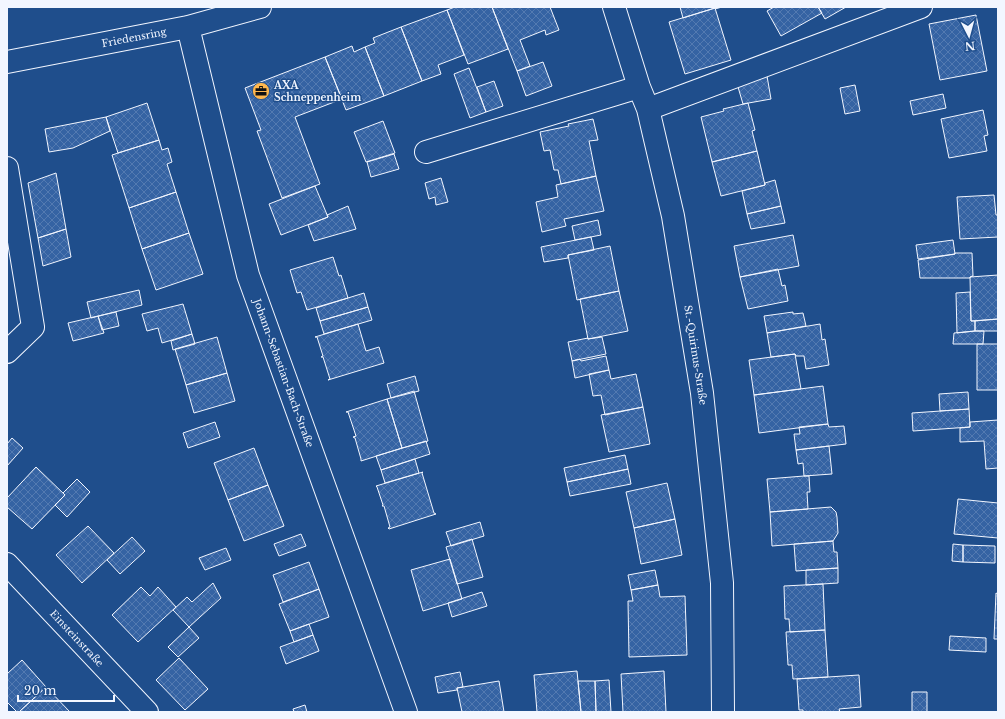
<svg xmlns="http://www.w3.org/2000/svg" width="1005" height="719" viewBox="0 0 1005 719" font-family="'Libre Baskerville',serif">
	<defs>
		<pattern id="building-cross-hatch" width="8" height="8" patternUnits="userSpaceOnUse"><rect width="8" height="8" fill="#3563a3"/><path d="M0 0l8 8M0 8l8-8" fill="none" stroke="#537ab1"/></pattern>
	</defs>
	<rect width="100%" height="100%" fill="#1f4e8c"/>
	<path fill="url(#building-cross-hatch)" stroke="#f2f6ff" d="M455,7h37l16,42 -40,15 -21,-54z
		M492,7h58l9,23 -13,5 -1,-5 -25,10 10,26 -13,5z
		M680,7h42l-7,2v-1l-32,10z
		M774,7h44l4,6 -41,23 -14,-25z
		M818,7h28l-21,12z
		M715,8l16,52 -46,14 -16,-52z
		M447,10l17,45 -26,10 3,9 -19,7 -21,-54z
		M976,15l11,56 -47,9 -11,-56z
		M401,27l21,54 -38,15 -19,-49 10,-4 -2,-5z
		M352,46l2,6 11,-5 19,49 -38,14 -21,-53z
		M325,57l17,42 -47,18 25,67 -38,14 -25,-67 4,-1 -16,-42z
		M543,62l9,24 -26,10 -9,-25z
		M469,68l17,44 -16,6 -16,-44z
		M767,76l4,23 -28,5 -5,-17z
		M494,81l9,25 -17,6 -9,-25z
		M855,85l5,26 -15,3 -5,-26z
		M943,94l3,14 -33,7 -3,-14z
		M147,103l12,37 -41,13 -12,-36z
		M748,103l7,27 -3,1 5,20 -45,11 -11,-45 23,-6 -1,-2z
		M983,110l5,25 -4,1 3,15 -38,7 -8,-39z
		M106,117l4,14 -37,17 -24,4 -4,-23z
		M593,119l5,21 -9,1 7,35 -35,8 -3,-14h-4l-4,-20 -6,1 -4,-19 29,-6 -1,-2z
		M383,121l12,32 -29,9 -12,-30z
		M159,140l3,10 6,-2 4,14 -5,2 9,28 -47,16 -17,-53z
		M757,151l8,34 -44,11 -9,-34z
		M394,154l5,15 -28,8 -4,-15z
		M56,173l10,56 -28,9 -10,-55z
		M596,176l8,35 -40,8 2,7 -24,6 -6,-30 22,-5 -2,-12z
		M441,178l7,24 -12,3 -1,-8 -6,2 -4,-16z
		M775,180l6,26 -34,8 -5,-23 23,-6v-2z
		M315,186l13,31 -47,18 -12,-31z
		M176,192l13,41 -47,16 -13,-41z
		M994,195l2,20h2v22l-38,2 -3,-42z
		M348,206l8,23 -42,12 -6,-16 20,-8 -1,-2z
		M781,206l4,17 -34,6 -4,-15z
		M598,220l3,15 -26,5 -3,-14z
		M66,229l5,28 -28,9 -5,-28z
		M189,233l14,41 -47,16 -14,-41z
		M793,235l6,31 -59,11 -6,-31z
		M591,237l3,13 -26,5v3l-24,4 -3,-15z
		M953,240l2,14 -37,5 -2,-14z
		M610,246l9,45 -42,9 -9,-45z
		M955,253h17l1,23 -3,1v1h-50l-2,-18 37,-6z
		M333,257l6,19 2,-1 7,23 -41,12 -6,-18 -4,1 -7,-23z
		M778,269l4,17 3,-1 3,16 -40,8 -8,-32z
		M998,275v44l-27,2 -1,-44z
		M139,290l3,15 -51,13 -4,-16z
		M619,291l9,40 -40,8 -8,-40z
		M970,292l1,29h4v10l-18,2 -1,-40z
		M364,293l4,14 -48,14 -4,-13z
		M183,304l9,30 -30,9 -4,-15 -11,3 -5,-17z
		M368,307l4,13 -48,14 -4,-13z
		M116,312l3,14 -17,4 -4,-14z
		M793,312v2l10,-1 3,13 -39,7 -3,-17z
		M98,316l6,17 -31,8 -5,-18z
		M998,319v12h-23v-10z
		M358,324l8,27 13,-4 5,16 -56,17 2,-1 -7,-22h-2l2,-1 -6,-19h-2z
		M820,324l2,16 3,-1 4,26 -23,4 -2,-13h-8l-1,-2 -24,3 -4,-24z
		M975,331h9l-1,13h-30l1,-11z
		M192,334l3,10 -22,6 -2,-9z
		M217,337l10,36 -41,12 -11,-36z
		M602,337l4,17 -34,7 -4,-19 20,-4v1z
		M977,344h21v46h-21z
		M795,354l6,35 -47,6 -5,-35z
		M606,356l3,14 -34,8 -3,-17 8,-2 1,2z
		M609,370l2,9 25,-5 7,33 -38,8 -4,-20 -8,1 -4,-22z
		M227,373l8,28 -41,12 -8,-28z
		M415,376l4,15 -28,7 -4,-14z
		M823,386l5,38 -69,9 -5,-38z
		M414,391l14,50 -26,7 -15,-49z
		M968,392l1,17 -29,2 -1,-17z
		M387,399l15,49 -41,13v-2l-6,-21 -2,-1 3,-1 -8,-24h-2z
		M643,407l7,37 -41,8 -8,-37z
		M969,409l1,18 -57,4 -1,-18z
		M998,420v48l-12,1 -2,-28 -24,1v-14l10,-1v-5z
		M215,422l5,15 -32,11 -5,-15z
		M828,424l1,3 15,-1 2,18 -50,6 -2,-16h6l-1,-7z
		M12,438l11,10 -16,18v-22z
		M426,441l4,13 -49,16 -5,-14z
		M829,446l3,28 -28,2 -1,-13 -5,1 -2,-14z
		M254,448l14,37 -40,15 -14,-37z
		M625,455l3,14 -61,13 -3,-14z
		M415,459l4,14 -34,10 -4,-13z
		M36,467l29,28 -33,34 -25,-22v-9z
		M628,469l3,15 -61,12 -3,-14z
		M423,472l-1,1 12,40 2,1 -47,15 -1,-1 2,-1 -6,-21h-2l1,-1 -6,-18 -1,-1z
		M804,476h5l1,16h-3l1,17 -38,3 -3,-33z
		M77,479l13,13 -23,25 -12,-12 10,-10 -2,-2z
		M667,483l8,36 -41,9 -8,-36z
		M268,485l16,41 -40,15 -16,-41z
		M958,499l40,4v35l-44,-4z
		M831,507l5,5 1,5 1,16 -5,8 -61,5 -2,-34z
		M675,519l7,36 -41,9 -7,-36z
		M480,522l4,14 -33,10 -5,-14z
		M88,526l26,27 -32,30 -26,-28z
		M301,534l5,12 -27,10 -5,-12z
		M132,537l13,14 -25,23 -13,-14z
		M472,539l11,38 -26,7 -11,-37z
		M833,541l1,11h3l1,16 -42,3 -2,-27z
		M953,544l10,1v17l-11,-1z
		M963,545l32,1v17l-32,-1z
		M226,548l5,12 -26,10 -6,-12z
		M450,559l12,40 -39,12 -12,-41z
		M309,562l10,27 -36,13 -10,-27z
		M838,568v15l-32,2v-15z
		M655,570l3,15 -27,5 -3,-15z
		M213,583l8,15 -32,29 -16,-17 14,-13 5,5z
		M823,584l2,46 -35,2 -1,-13h-4l-1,-33z
		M658,585l2,12 25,-1 2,59 -58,2 -1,-56h5l-2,-11z
		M141,587l9,9 8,-9 18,20 -38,35 -26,-27z
		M319,589l10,28 -39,14 -11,-27z
		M482,592l5,14 -35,11 -4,-14z
		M996,593l2,1v45h-4z
		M309,624l4,11 -19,7 -4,-11z
		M189,627l10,11 -21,19 -10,-10z
		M825,630l3,47 -35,2 -1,-14h-4l-2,-33z
		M313,635l6,16 -33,13 -6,-17z
		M950,636l36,2v14l-37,-2z
		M179,658l29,31 -23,21 -29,-30z
		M22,660l24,27 -27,25h-2l-10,-10v-28z
		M577,671l4,41h-44l-3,-37z
		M664,671l2,41h-43l-2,-38z
		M460,672l3,15 -6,1v2l-19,3 -3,-16z
		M859,675l2,32 -22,2 1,3h-37v-2h-4l-2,-31z
		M609,680l2,32h-15l-1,-31z
		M499,681l5,31h-42l-5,-24z
		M578,681h17l1,31h-15z
		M46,687l24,25h-51z
		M912,692h15v20h-15z
		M305,705l2,7h-13l-1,-3z"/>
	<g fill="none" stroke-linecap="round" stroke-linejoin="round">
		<defs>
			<path id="minor" d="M614,7l25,80 9,22 25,107 29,177 20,190 1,129
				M188,27l60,248 158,437
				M7,62l181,-35 72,-20
				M648,109l273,-102
				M426,152l213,-65
				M7,168l26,159 -26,25
				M7,564l140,148"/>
		</defs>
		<use href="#minor" stroke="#f2f6ff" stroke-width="24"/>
		<use href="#minor" stroke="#1f4e8c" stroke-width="22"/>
	</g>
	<defs>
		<symbol id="office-disc" viewBox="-11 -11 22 22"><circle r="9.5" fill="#ffb74d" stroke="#1f4e8c"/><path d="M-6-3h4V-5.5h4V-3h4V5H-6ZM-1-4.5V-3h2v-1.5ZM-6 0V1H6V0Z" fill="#111"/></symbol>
	</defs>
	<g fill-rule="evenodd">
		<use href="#office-disc" x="251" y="81" width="20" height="20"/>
	</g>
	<g text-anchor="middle" stroke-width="3" stroke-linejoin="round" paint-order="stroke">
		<g font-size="10" fill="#f2f6ff" stroke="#1f4e8c">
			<text transform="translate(134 37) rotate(-11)" y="4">Friedensring</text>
			<text transform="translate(696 355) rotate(81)" y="4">St.-Quirinus-Straße</text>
			<text transform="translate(284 373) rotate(70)" y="4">Johann-Sebastian-Bach-Straße</text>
			<text transform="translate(77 638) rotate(47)" y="4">Einsteinstraße</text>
		</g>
		<g font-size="10" font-weight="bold" fill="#f2f6ff" stroke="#1f4e8c" text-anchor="start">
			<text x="274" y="89">AXA<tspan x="274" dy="12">Schneppenheim</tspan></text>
		</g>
	</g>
	<rect width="1005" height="719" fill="none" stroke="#f2f6ff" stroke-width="16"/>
	<g transform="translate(969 36) rotate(174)" stroke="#1f4e8c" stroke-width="3" paint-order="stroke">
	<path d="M0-3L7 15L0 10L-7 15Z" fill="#f2f6ff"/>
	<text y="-6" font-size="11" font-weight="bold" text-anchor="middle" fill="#f2f6ff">N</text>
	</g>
	<path d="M18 695v6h96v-6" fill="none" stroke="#f2f6ff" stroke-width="2"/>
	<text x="24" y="695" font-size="12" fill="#f2f6ff" stroke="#1f4e8c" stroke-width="3" paint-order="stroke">20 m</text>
</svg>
